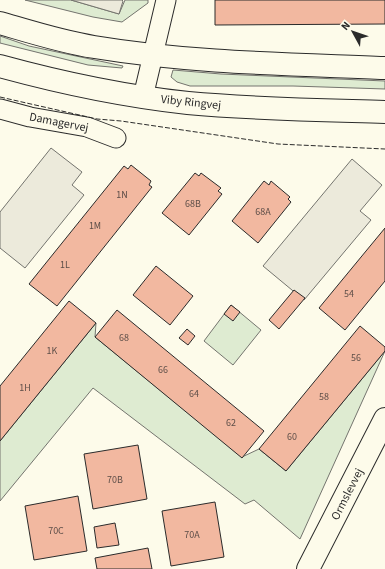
<svg xmlns="http://www.w3.org/2000/svg" width="385" height="569" viewBox="0 0 385 569" font-family="'Source Sans 3',sans-serif">
	<rect width="100%" height="100%" fill="#fdfbea"/>
	<path fill="#deebd1" stroke="#74746e" d="M25,0h46l48,14 6,-14h23v3l-26,19 -29,-5z
		M0,36l29,10 94,20 -1,2 -34,-3 -88,-22z
		M173,70l48,4 164,7v8l-92,-3h-103l-13,-4 -6,-5z
		M231,305l30,25 -28,35 -29,-24z
		M96,323l-1,14 147,120 17,-8 27,22 99,-120 -85,188 -46,-39 -9,4 -152,-116 -93,113v-60z"/>
	<path fill="#eceadb" stroke="#74746e" d="M71,0h51l1,1 -4,13z
		M51,148l31,24 -10,13 12,10 -59,73 -25,-20v-36z
		M352,159l30,26 -22,26 11,9 -67,80 -41,-34z"/>
	<path fill="#f2b8a0" stroke="#2b2b2b" d="M215,0h170v24l-170,1z
		M131,165l20,16 -2,4 3,2 -95,119 -28,-22 95,-118 4,3z
		M195,173l4,3 2,-3 20,15 -3,3 4,3 -33,41 -27,-22z
		M264,181l5,4 2,-4 19,16 -2,2 3,3 -33,41 -26,-22z
		M385,228v53l-40,49 -26,-22z
		M156,266l37,30 -23,29 -37,-30z
		M294,290l11,8 -26,31 -10,-9z
		M69,301l27,22 -96,118v-55z
		M231,305l9,7 -7,9 -9,-7z
		M117,310l147,121 -22,27 -147,-121z
		M360,326l25,21v4l-99,120 -27,-22z
		M187,329l8,7 -7,9 -9,-7z
		M138,445l9,54 -54,10 -9,-55z
		M78,496l9,55 -53,9 -9,-54z
		M215,502l9,55 -53,9 -9,-55z
		M115,523l4,22 -22,3 -3,-21z
		M148,548l4,21h-55l-2,-11z"/>
	<g fill="none" stroke-linecap="round" stroke-linejoin="round">
		<defs>
			<path id="minor" d="M143,97l23,-97
				M0,109l30,8 57,10 29,11"/>
			<path id="tertiary" d="M308,569l77,-150"/>
			<path id="secondary" d="M0,23c31,9 62,19 94,24 97,16 194,17 291,21
				M0,66c62,17 124,30 188,37 65,6 131,7 197,9"/>
		</defs>
		<use href="#minor" stroke="#2b2b2b" stroke-width="21"/>
		<use href="#tertiary" stroke="#2b2b2b" stroke-width="24"/>
		<use href="#secondary" stroke="#2b2b2b" stroke-width="24"/>
		<use href="#minor" stroke="#fdfbea" stroke-width="19"/>
		<use href="#tertiary" stroke="#fdfbea" stroke-width="22"/>
		<use href="#secondary" stroke="#fdfbea" stroke-width="22"/>
		<path stroke="#2b2b2b" stroke-width="1" stroke-dasharray="5 2" stroke-linecap="butt" d="M0,97l97,22 24,2 157,23 107,5"/>
	</g>
	<g text-anchor="middle" stroke-width="3" stroke-linejoin="round" paint-order="stroke">
		<g font-size="10" fill="#5d4e48">
			<text x="122" y="198">1N</text>
			<text x="193" y="207">68B</text>
			<text x="263" y="215">68A</text>
			<text x="95" y="229">1M</text>
			<text x="65" y="268">1L</text>
			<text x="349" y="297">54</text>
			<text x="124" y="341">68</text>
			<text x="52" y="354">1K</text>
			<text x="356" y="361">56</text>
			<text x="163" y="373">66</text>
			<text x="25" y="391">1H</text>
			<text x="194" y="397">64</text>
			<text x="324" y="400">58</text>
			<text x="231" y="426">62</text>
			<text x="292" y="440">60</text>
			<text x="115" y="483">70B</text>
			<text x="56" y="534">70C</text>
			<text x="192" y="538">70A</text>
		</g>
		<g font-size="12" fill="#2b2b2b" stroke="#fdfbea">
			<text transform="translate(191 102) rotate(6)" y="4">Viby Ringvej</text>
			<text transform="translate(59 122) rotate(11)" y="4">Damagervej</text>
			<text transform="translate(347 494) rotate(-63)" y="4">Ormslevvej</text>
		</g>
	</g>
	<g transform="translate(353 32) rotate(310)" stroke="#fdfbea" stroke-width="3" paint-order="stroke">
	<path d="M0-3L7 15L0 10L-7 15Z" fill="#2b2b2b"/>
	<text y="-6" font-size="11" font-weight="bold" text-anchor="middle" fill="#2b2b2b">N</text>
	</g>
</svg>
